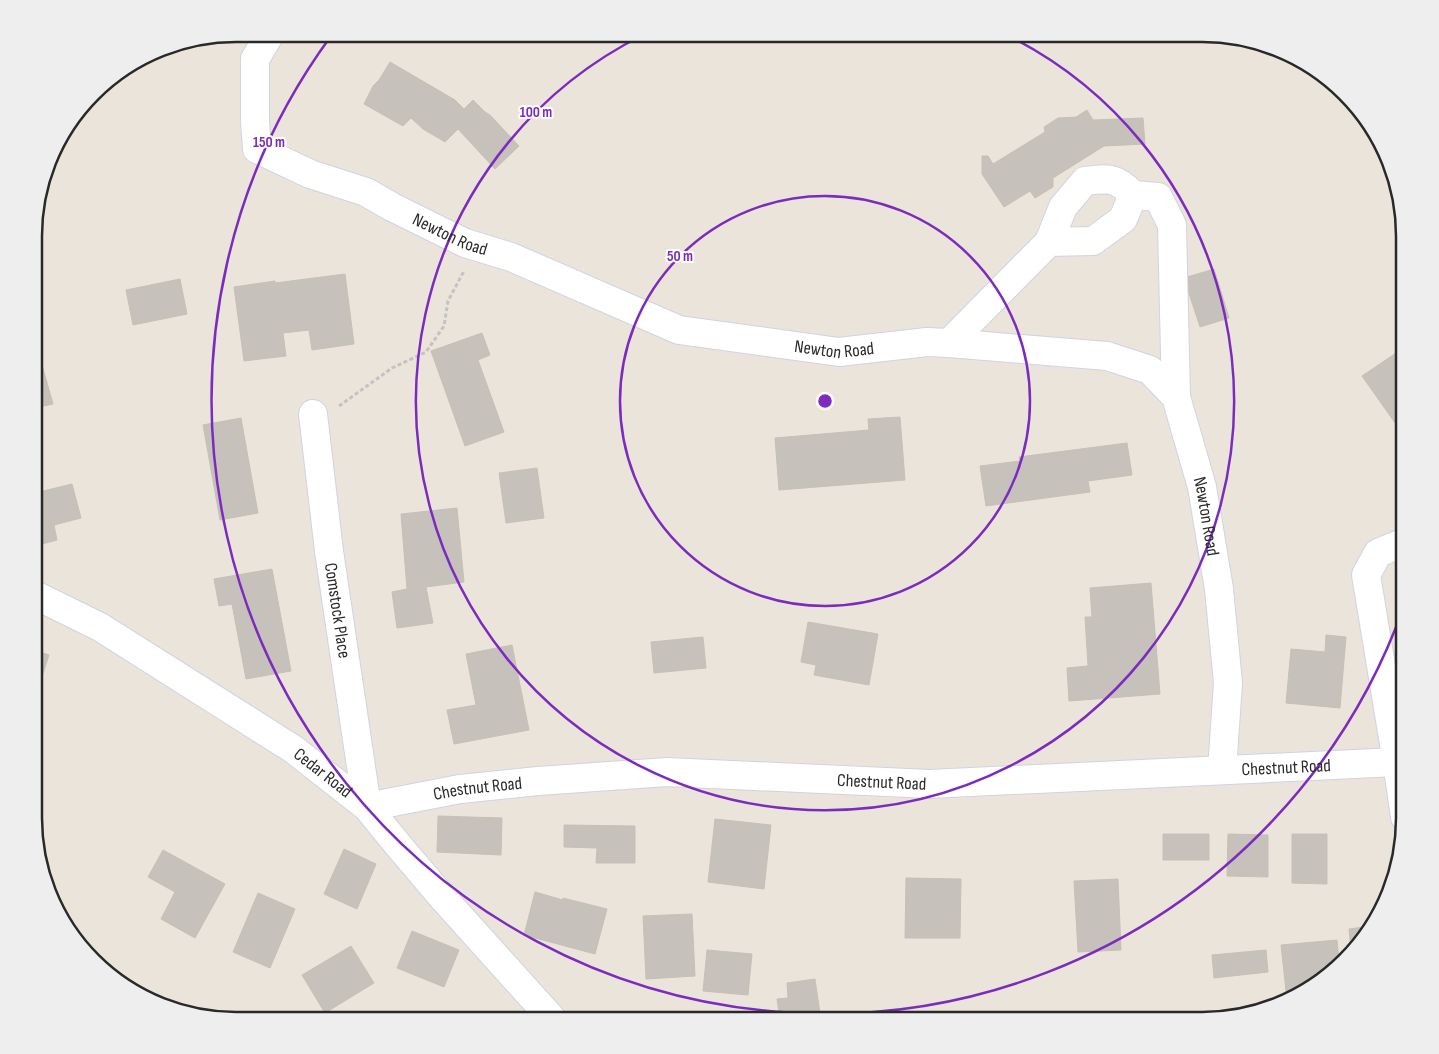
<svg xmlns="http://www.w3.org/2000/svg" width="1439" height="1054" viewBox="0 0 1439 1054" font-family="'Sofia Sans Condensed',sans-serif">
	<rect width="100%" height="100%" fill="#ebe4db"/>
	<path fill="#c6c1bb" stroke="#c6c0b5" d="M390,62l65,38 9,9 9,-9 12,12 5,3 29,31 -24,23 -37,-40 -13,13 -22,-13 -12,-11 -8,8 -39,-22 9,-18 6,-6z
		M1087,110l6,10 50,-2 2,26 -41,2 -51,32v9l-18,11 -5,-7 -26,16 -22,-33v-18h6l5,8 52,-32 -1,-5 14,-9 18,-1z
		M1214,269l15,49 -29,9 -16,-49z
		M345,274l9,70 -42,6 -3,-20 -26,3 3,23 -42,5 -10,-74 41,-6v2z
		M180,279l7,35 -54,11 -7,-35z
		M482,333l8,22 -12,5 26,72 -39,14 -34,-95z
		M35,340l18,64 -18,4z
		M1405,347v90l-43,-61z
		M900,417l5,63 -126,10 -4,-52 94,-8 -1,-11z
		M241,418l17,95 -38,7 -17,-95z
		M1127,443l5,32 -44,6 2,11 -104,14 -6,-40 40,-5 -1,-4z
		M537,468l7,50 -38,5 -7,-50z
		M72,484l9,34 -27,7 3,15 -22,6v-53z
		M457,508l7,74 -38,5 7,36 -36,5 -5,-36 15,-3 -6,-75z
		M272,569l19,102 -45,8 -14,-75 -13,2 -5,-27z
		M1151,583l9,111 -91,7 -2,-33 21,-2 -3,-49h7l-2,-29z
		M808,622l70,12 -9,51 -55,-10 2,-10 -15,-3z
		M1326,635l20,2 -6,71 -54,-5 5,-54 34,3z
		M703,637l3,31 -52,5 -3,-31z
		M512,645l17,85 -75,14 -7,-34 29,-5 -10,-51z
		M35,650l14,5 -14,43z
		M438,816l64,2 -1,37 -64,-3z
		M715,819l56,6 -7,64 -56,-7z
		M564,825l71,1v37h-39l1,-15 -33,-1z
		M1163,834h46v26h-46z
		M1228,834l40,1v42l-41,-1z
		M1292,834h35v50l-35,-1z
		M344,849l32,15 -19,45 -33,-15z
		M163,850l62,34 -30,54 -34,-19 14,-27 -27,-15z
		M906,878l55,1 -1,59h-55z
		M1118,879l3,71 -43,2 -4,-71z
		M535,892l28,8v-2l44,11 -12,45 -71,-19z
		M258,893l37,16 -25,59 -37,-16z
		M692,914l3,62 -49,3 -3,-63z
		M1372,926l-9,15 -12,10 -2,-22z
		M412,931l47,19 -15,37 -47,-19z
		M1337,940l2,21 -46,38 -6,1 -6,-55z
		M351,946l23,37 -49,30 -23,-38z
		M707,950l45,4 -4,41 -45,-4z
		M1266,950l2,22 -54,6 -2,-23z
		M815,979l6,41h-41l-3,-21 11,-1 -1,-15z"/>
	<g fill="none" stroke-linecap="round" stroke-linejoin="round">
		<defs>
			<g id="minor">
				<path id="s1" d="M270,34l-15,25v62l2,28 53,25 56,18 26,15 73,36 46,14 168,73 160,22 88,-10 22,1 158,13 43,14 26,27 26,90 17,102 9,94 -6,87"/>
				<path d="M1049,242l14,-35 22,-26c23,-3 32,-4 48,14l25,2 14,28 4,172"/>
				<path d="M949,343l100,-101 44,-1 30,-22 10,-24"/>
				<path id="s2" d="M313,414l16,137 38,256 93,-18 78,-8 129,-9 262,12 468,-22"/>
				<path d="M1405,542l-27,11 -12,22 31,187 8,55"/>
				<path id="s3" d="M35,595l65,32 193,122 74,58 31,38 45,53 110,122"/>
			</g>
		</defs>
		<use href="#minor" stroke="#d0d3e1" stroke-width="30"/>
		<path stroke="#c3c3c3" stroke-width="3" stroke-dasharray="4 2.5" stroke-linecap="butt" d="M339,406l53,-38 34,-16 18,-26 4,-25 16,-30"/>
		<use href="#minor" stroke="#fff" stroke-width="28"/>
	</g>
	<g fill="none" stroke="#7b2cbf" stroke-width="2.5">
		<circle cx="825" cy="401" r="205"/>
		<path d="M1007 35A409 409 0 1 1 643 35"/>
		<path d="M1404 606A614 614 0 1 1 331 36"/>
	</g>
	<g text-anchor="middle" stroke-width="4" stroke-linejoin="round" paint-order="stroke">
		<g font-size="18" fill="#292929" stroke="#fff">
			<text dy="6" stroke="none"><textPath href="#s1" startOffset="331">Newton Road</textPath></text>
			<text dy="6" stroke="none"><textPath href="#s1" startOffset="736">Newton Road</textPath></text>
			<text dy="6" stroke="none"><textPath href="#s1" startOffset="1216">Newton Road</textPath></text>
			<text dy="6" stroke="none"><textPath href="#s2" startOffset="198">Comstock Place</textPath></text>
			<text dy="6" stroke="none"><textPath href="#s2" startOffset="1319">Chestnut Road</textPath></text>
			<text dy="6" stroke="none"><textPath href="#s3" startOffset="339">Cedar Road</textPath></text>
			<text dy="6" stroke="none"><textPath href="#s2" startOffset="914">Chestnut Road</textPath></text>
			<text dy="6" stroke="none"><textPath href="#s2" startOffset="509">Chestnut Road</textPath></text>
		</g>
	</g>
	<path d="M0 0H1439V1054H0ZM236 42H1202A194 194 0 0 1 1396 236V818A194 194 0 0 1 1202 1012H236A194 194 0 0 1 42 818V236A194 194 0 0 1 236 42Z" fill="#eee" fill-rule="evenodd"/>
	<path fill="none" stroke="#292929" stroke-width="2.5" d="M236 42H1202A194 194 0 0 1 1396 236V818A194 194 0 0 1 1202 1012H236A194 194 0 0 1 42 818V236A194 194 0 0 1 236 42Z"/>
	<circle cx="825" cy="401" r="8" fill="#7b2cbf" stroke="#fff" stroke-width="2.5"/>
	<g font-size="15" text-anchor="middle" font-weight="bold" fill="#7b2cbf" stroke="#fff" stroke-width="4" stroke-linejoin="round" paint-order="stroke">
		<text x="536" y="117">100 m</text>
		<text x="269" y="147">150 m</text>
		<text x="680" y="261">50 m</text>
	</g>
</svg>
